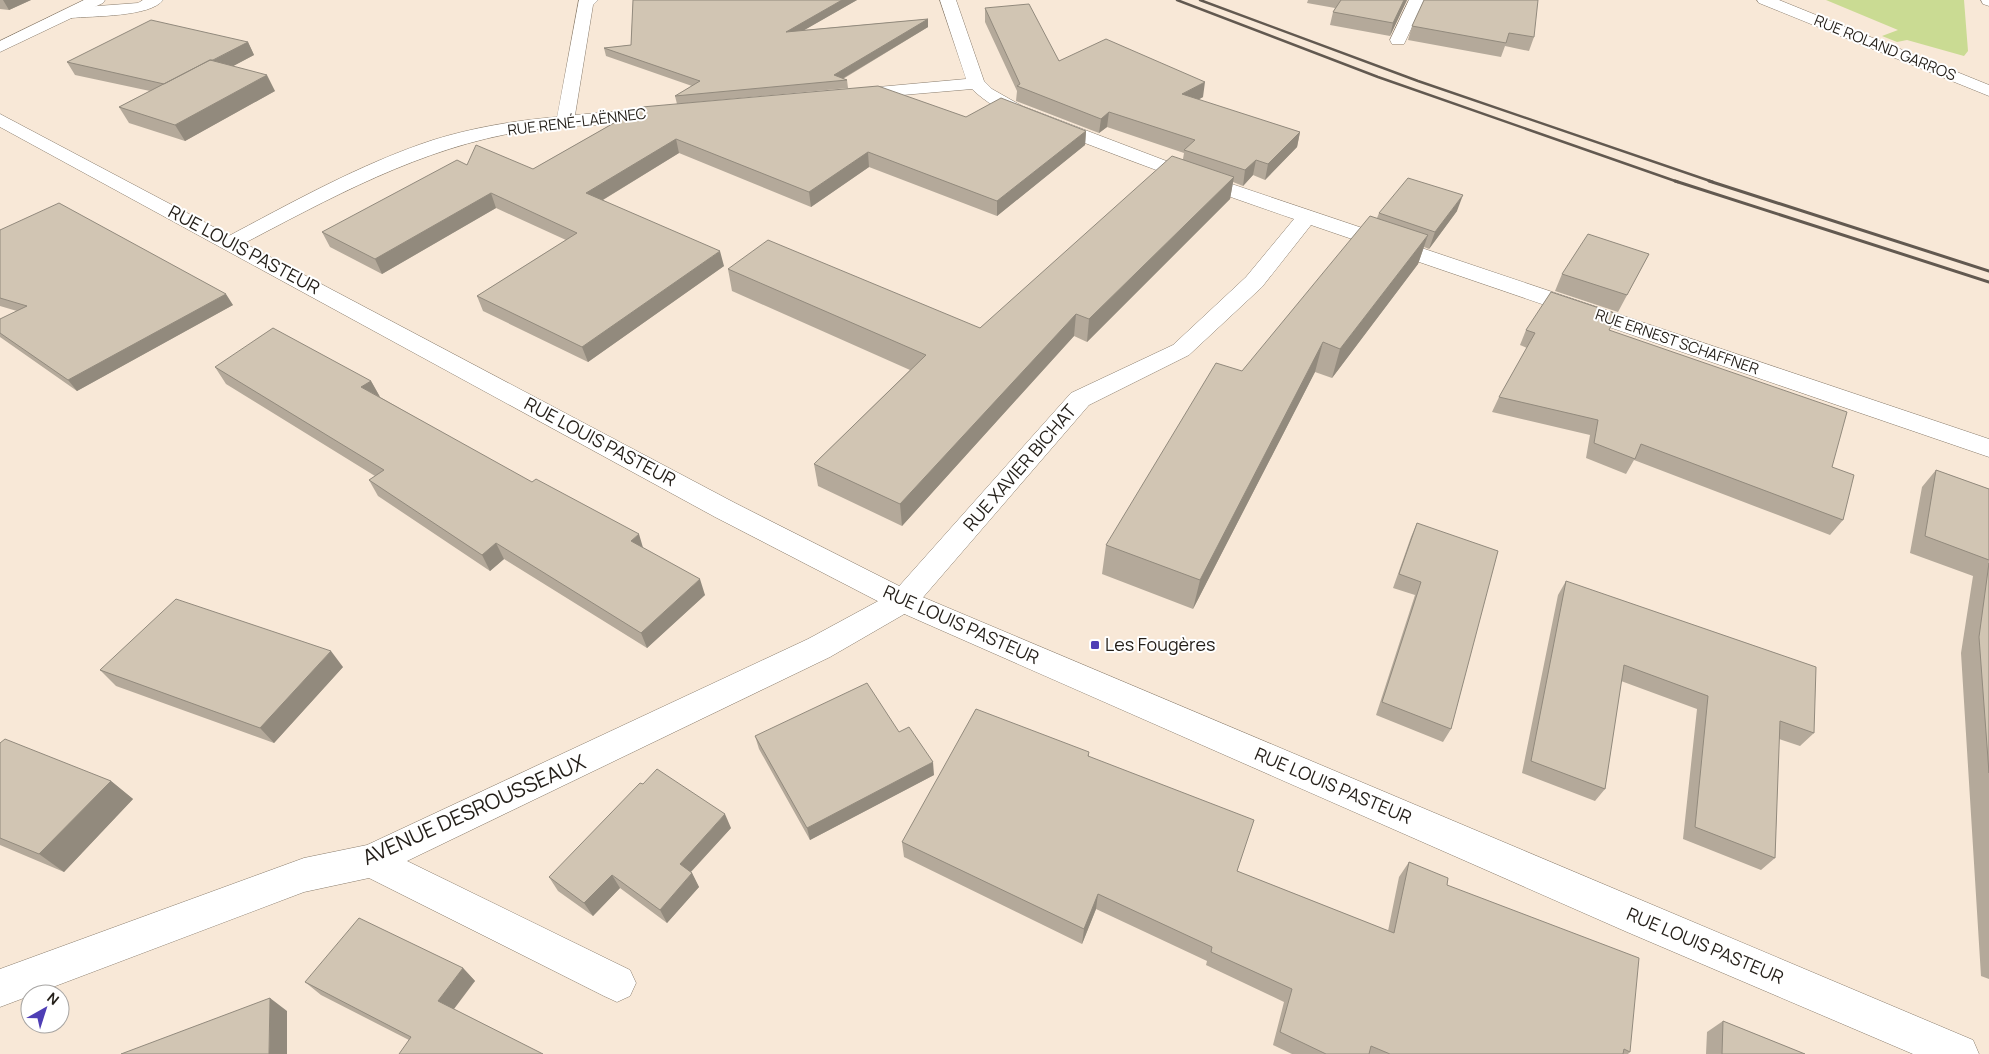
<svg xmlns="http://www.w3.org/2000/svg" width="1989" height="1054" viewBox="0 0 1989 1054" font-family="Manrope,sans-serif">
	<rect width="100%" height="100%" fill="#f8e8d7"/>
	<path fill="#cadb93" d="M1826,0h138l4,51 -4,5 -57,-16 -10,2 -15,-6 16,-6z"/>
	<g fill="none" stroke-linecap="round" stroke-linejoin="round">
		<defs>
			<path id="service" d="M143,0h20c-12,17 -71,16 -92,18l-8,-5 8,-5 67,-5z"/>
			<path id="minor" d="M84,0h21l-2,3 -103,49v-11z
				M579,0h19l-5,5 -18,110 91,-8 6,1 3,4 -3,4c-44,11 -100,7 -147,15 -104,16 -196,68 -288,116l-7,2 -7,-2 -4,-4 4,-4c68,-36 137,-75 210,-99 38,-12 84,-20 124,-23z
				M940,0h16l28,81 8,8 30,17 168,64 799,269v18l-678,-232 -49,62 -73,68 -100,50 -176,204 -83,48 -423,204 223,109 6,13 -6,13 -13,6 -13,-6 -235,-118 -65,14 -304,115v-38l304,-111 63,-13 441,-206 85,-46 178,-200 102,-48 73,-68 48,-58c-73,-25 -145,-51 -217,-79 -35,-14 -78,-24 -105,-51l-116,10 -6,-1 -3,-4 3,-4 6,-1 110,-10z
				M1409,0h16l-21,44h-12l-2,-4z
				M1757,0h22l210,85v11l-230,-93z
				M1981,0h8v6l-6,-2z"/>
			<path id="tertiary" d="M0,114l735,389 178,90 1060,447 6,14h-66l-286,-122 -734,-323 -178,-92 -715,-390z"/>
		</defs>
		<use href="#service" stroke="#8a7d6d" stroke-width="1"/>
		<use href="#minor" stroke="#8a7d6d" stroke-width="1"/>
		<use href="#tertiary" stroke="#8a7d6d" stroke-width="1"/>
		<use href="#service" fill="#fff" fill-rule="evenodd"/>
		<use href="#minor" fill="#fff" fill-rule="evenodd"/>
		<use href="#tertiary" fill="#fff" fill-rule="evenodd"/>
		<path stroke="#625950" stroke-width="2.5" d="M1177,0l201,77 300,105
			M1200,0l218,81 295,101"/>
		<path stroke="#625950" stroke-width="3" d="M1675,181l314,101
			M1709,181l280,90"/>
	</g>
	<path fill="#b4a99a" d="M0,0h31l-22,10 -9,-1z
		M633,0h224l-53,30 124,-11v8l-85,52 4,1 1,8 -171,16 -2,-8 17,-10 -86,-30 -2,-8 27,-3z
		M1308,0h99l-17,36 -60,-11 3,-13 2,-4 -28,-5z
		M1424,0l110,37 -5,14 -24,-5 -4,11 -93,-17 4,-14z
		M985,8l74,53 144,36 -5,3 102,32 -3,15 -32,33 -12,-5 -10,11 -10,-4 -3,17 -143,143 -13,-6 -172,190 -84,-40 -4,-22 96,-94 -178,-79 -4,-22 252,59 203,-169 1,-6 -77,-26 -8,6 -83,-32 1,-10 -32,-69z
		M248,42l6,13 -21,11 42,25 -90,50 -56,-18 -10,-16 31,-16 -75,-16 -8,-13z
		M642,107l324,10 120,14 -1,14 -88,71 -128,-49 -58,40 -132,-54 -76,47 121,66 -136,96 -105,-51 -6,-15 89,-56 -70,-32 -114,66 -52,-27 -8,-15 145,-67 66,4z
		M1457,211l-28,38 -5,-2 -6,17 -86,114 -17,-6 -122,237 -91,-35 4,-29 136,-174 135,-153 2,-5z
		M0,230l233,75 -156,86 -77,-54v-17l17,-9 -17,-5z
		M1649,254l-31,58 -63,-21 7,-17z
		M1526,330h83l223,137 11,53 -13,15 -196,-75 -8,14 -40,-16 4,-23 -98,-23 7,-15 28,-49 -7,-3z
		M215,367l156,14 9,16 263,151 62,47 -58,53 -143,-89 -14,12 -112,-75 -9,-16 6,-4 -149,-92z
		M1936,470l53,19v490l-8,-3 -20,-323 12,-77 -63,-23 12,-66z
		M1417,523l34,206 -8,13 -67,-27 39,-120 -22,-7 18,-51z
		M1566,581l248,152 -14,13 -21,-7 -4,119 -14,12 -78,-31 14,-130 -76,-28 -16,108 -10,12 -73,-28 36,-178z
		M343,667l-69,76 -158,-57 -16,-16z
		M899,732l35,43 -124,65 -51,-91 -4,-13z
		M0,743l111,38 22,18 -69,73 -64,-27z
		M1089,752v5l148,114 151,60 11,-54 10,-15 38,23 183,167 -2,2h-336l-19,-9 11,-43 -78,-37 1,-4 -111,-52 -14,35 -178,-87 -2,-15z
		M731,828l-40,44 1,1 7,14 -32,36 -47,-35 -27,28 -35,-25 -9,-14z
		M463,968l12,13 -66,59 -88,-45 -16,-13z
		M1723,1021l82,33h-99l1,-22z"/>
	<path fill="#928a7d" d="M3,0h28l-22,10z
		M842,0h15l-70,40 -1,-8z
		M1404,0h3l-17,36 3,-13z
		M928,19v8l-88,53 -6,-5z
		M248,42l6,13 -79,42 -7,-13z
		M267,75l8,16 -90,50 -10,-16z
		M1205,82l-2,15 -23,12 2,-15z
		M1109,112l-2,15 -8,6 2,-14z
		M1086,131l-1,14 -88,71v-15z
		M1300,132l-3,15 -32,33 3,-16z
		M676,139l3,14 -88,54 -5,-14z
		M868,152l1,15 -58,40 -2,-15z
		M1256,160l-3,15 -10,11 2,-16z
		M1234,177l-4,22 -143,143 2,-23z
		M491,193l5,15 -114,66 -7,-15z
		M1463,195l-6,16 -28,38 6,-17z
		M1428,235l-10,29 -86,114 8,-29z
		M720,251l4,15 -136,96 -6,-15z
		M226,294l7,11 -156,86 -9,-11z
		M1076,314l-2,22 -172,190 -2,-22z
		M1323,342l-8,30 -122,237 7,-29z
		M371,381l9,16 -19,-10z
		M639,534l5,17 -13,-10z
		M496,543l8,16 -14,12 -8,-16z
		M700,579l5,16 -58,53 -6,-15z
		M331,651l12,16 -69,76 -14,-15z
		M933,762l1,13 -124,65 -3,-12z
		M111,781l22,18 -69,73 -25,-18z
		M725,814l6,14 -45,49 -6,-13z
		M692,873l7,14 -32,36 -7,-13z
		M612,875l8,13 -27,28 -9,-13z
		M1098,894l-2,15 -14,35 2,-15z
		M463,968l12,13 -24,32 -13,-12z
		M270,998l17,13v43h-18z"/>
	<path fill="#d1c5b3" stroke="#928a7d" d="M633,0h209l-56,32 142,-13 -94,56 13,5 -172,16 25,-15 -96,-33 27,-3z
		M1341,0h63l-11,23 -60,-11z
		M1424,0h114l-4,37 -25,-4 -3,10 -94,-17z
		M1029,4l30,57 47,-22 99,43 -23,12 118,38 -32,32 -12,-4 -11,10 -61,-20 11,-10 -86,-28 -8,7 -84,-33 3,-2 -35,-76z
		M151,20l97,22 -35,18h-3l-46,24 -97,-22z
		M210,60l57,15 -92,50 -56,-18z
		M878,86l88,31 35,-19 85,33 -89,70 -129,-49 -59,40 -133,-53 -90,54 134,58 -138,96 -105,-51 100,-63 -86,-40 -116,66 -53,-27 135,-72 10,5 9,-20 57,24 109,-62z
		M1172,156l62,21 -145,142 -13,-5 -176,190 -86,-40 112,-109 -198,-86 40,-29 212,88z
		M1408,178l55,17 -28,37 -56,-19z
		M59,203l167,91 -158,86 -68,-47v-14l27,-13 -27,-8v-68z
		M1370,216l58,19 -88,114 -17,-7 -123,238 -94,-35 110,-182 26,8z
		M1588,234l61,20 -22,41 -65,-21z
		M1551,292l66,22 -8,16 238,82 -15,55 22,8 -11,45 -202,-76 -6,15 -41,-16 4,-23 -99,-23 36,-64 -9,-3z
		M273,328l98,53 -10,6 171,95 4,-3 103,55 -8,7 69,38 -59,54 -145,-90 -14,12 -113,-75 15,-10 -169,-103z
		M1936,470l53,19v71l-64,-24z
		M1417,523l81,28 -47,178 -69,-27 39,-120 -22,-8z
		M1989,563v210l-10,-136z
		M1566,581l250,86 -2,66 -34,-12 -5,137 -80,-31 13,-131 -84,-31 -19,124 -74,-28z
		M176,599l155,52 -71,77 -160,-58z
		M867,683l32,49 10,-5 24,35 -126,66 -52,-92z
		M976,709l113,43 -1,4 166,64 -17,51 157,62 15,-71 39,16 -1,7 192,73 -9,94 -6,-3 -1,5h-233l-19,-8 -2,8h-43l-46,-22 12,-43 -81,-37 1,-5 -114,-53 -14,35 -182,-87z
		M5,739l106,42 -72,73 -39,-16v-95z
		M657,769l68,45 -45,50 12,9 -32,37 -48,-35 -28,28 -35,-26 91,-94 3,1z
		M359,918l104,50 -25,33 105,53h-144l12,-17 -106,-55z
		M270,998l-1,56h-148z
		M1723,1021l82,33h-83z"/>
	<rect fill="#4e3eb5" stroke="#fff" stroke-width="2" x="1090" y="640" width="10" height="10" rx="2.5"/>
	<g text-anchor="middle" stroke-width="4" stroke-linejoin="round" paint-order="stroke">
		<g font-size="15" fill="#231e18" stroke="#fff">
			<text transform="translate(1885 48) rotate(22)" y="5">RUE ROLAND GARROS</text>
			<text transform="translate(577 122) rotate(-7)" y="5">RUE RENÉ-LAËNNEC</text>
			<text transform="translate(1677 342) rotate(19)" y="5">RUE ERNEST SCHAFFNER</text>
		</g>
		<g font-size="18" fill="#231e18" stroke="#fff">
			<text transform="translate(244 250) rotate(28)" y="6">RUE LOUIS PASTEUR</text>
			<text transform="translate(600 442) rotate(28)" y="6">RUE LOUIS PASTEUR</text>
			<text transform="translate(1020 468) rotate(-49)" y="6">RUE XAVIER BICHAT</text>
			<text transform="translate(961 625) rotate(24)" y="6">RUE LOUIS PASTEUR</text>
			<text transform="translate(1333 786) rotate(23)" y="6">RUE LOUIS PASTEUR</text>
			<text transform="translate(1705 946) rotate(23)" y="6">RUE LOUIS PASTEUR</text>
		</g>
		<g font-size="18" fill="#231e18" stroke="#fff" text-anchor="start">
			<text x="1105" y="651">Les Fougères</text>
		</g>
		<g font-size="21" fill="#231e18" stroke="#fff">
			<text transform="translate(474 810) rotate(-24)" y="7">AVENUE DESROUSSEAUX</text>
		</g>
	</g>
	<g transform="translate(45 1009) rotate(39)"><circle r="24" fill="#ffffff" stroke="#a7a5a3"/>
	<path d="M0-4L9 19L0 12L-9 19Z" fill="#4e3eb5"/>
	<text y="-8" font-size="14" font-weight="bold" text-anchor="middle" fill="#231e18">N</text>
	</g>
</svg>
